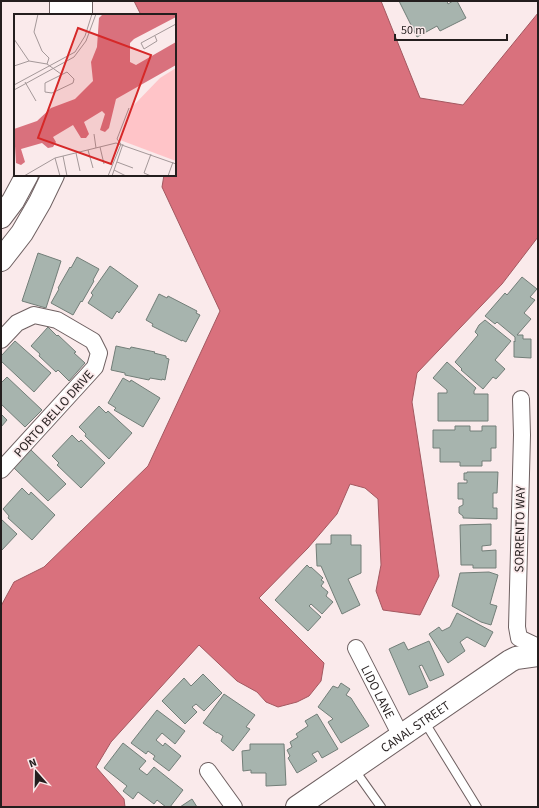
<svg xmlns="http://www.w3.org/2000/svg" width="539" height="808" viewBox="0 0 539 808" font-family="'Source Sans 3',sans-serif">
	<rect width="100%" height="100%" fill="#faeaeb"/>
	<path fill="#d9717d" stroke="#a35860" d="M134,1h247l39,97 43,7 75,-92v224l-36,47 -85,89 -5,29 27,174 -19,39 -37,-5 -7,-19 5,-26 -3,-66 -13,-11 -15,-4 -13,30 -29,34 -49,50 65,65 -3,18 -12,15 -12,6 -19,5 -12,-5 -9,-10 -20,-11 -38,-36 -88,97 -15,25 28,32 1,8h-124v-201l13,-24 30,-15 104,-101 72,-155 -58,-124 2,-12h11v-160h-34z"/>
	<path fill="#a7b4ae" stroke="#727e78" d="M399,1h48l1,3 5,-3h4l9,17 -26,13 -3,-5 -20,11z
		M38,253l23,8 -15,47 -24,-7z
		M77,257l22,12 -6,11 1,1 -12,21 -1,-1 -8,14 -22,-12 8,-14 -1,-1 12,-21 1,1z
		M110,266l28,20 -19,27 -2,-2 -5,8 -24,-16 5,-8 -2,-2z
		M522,277l15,12 -7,8 5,3 -11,13 7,6 -14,16h6v4h8v19l-17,-1v-16l1,1v-5l-18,-15 -2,2 -10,-8 20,-23 2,2z
		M159,294l8,4 1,-2 29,15 -1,2 4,2 -14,27 -4,-2v1l-30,-15 1,-2 -7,-4z
		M485,320l26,21 -16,19 10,9 -9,10 -3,-2 -10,12 -22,-19 1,-1 -7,-7 23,-27 -3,-3 4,-7z
		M48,327l9,9 1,-1 18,17 -2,1 11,10 -16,18 -11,-11 -2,2 -17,-16 1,-2 -9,-8z
		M15,341l36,32 -17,19 -33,-31v-5z
		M116,346l14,3 1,-2 24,5 -1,1 12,3v2l3,1 -4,21 -3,-1v1l-12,-2 -1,2 -24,-5v-2l-14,-3z
		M447,362l29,26 -2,3v3h14v27h-50v-28h9v-3l-14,-12z
		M7,377l35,33 -17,17 -24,-23v-21z
		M123,378l7,4 1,-2 29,18 -17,29 -29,-17 2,-2 -8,-5z
		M99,406l7,7 2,-2 24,22 -23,26 -24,-23 1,-2 -7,-7z
		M1,414l6,6 -6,7z
		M455,426h15v5h12v-5h14v22h-5v13h-9v5h-22v-4h-20v-14h-7v-18h22z
		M72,435l7,7 2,-2 24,23 -24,25 -24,-23 2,-2 -7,-7z
		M30,449l36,35 -18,17 -35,-34z
		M467,472h31l-1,21h-4v15h4v11l-34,-1v-2l-4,-3v-6l4,-2v-6h-5v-16h9v-3h-3v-7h3z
		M22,488l7,7 2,-3 24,23 -23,25 -24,-22 1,-2 -6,-7z
		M1,519l16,15 -16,17z
		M491,524v21l-9,1v5l14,-1v18h-23v-3h-12l-1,-40z
		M331,535h20v10h10v28l-13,6 12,26 -18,9 -21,-48h-4l-1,-22h15z
		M307,565l3,3 1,-1 12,11 -2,2 3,2 -3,4 7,6 -2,4 7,6 -11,12 -11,-10 -2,2 12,11 -13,14 -33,-31z
		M489,572l9,3 -8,29 7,2 -6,19 -10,-3 -29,-16 8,-33z
		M457,613l36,19 -8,15 -18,-10 -7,5 5,9 -17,12 -19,-29 10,-7 3,4 8,-4z
		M429,641l15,34 -14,6 -8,-16 -3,1 9,21 -19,8 -20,-46 15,-7 4,8z
		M203,674l19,19 -18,18 -8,-7 -4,3 5,5 -12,12 -23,-23 22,-23 7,8z
		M341,683l9,6 -4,6 5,3 5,8 13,20 -28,17 -13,-21 5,-3 -2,-2 -13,-10 15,-21 5,2z
		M224,694l31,21 -9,12 4,2 -17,22 -12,-10 2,-5 -6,-4v1l-14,-10z
		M157,710l28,21 -10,13 -13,-11 -6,7 7,6 2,-3 16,13 -12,15 -16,-12 2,-3 -7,-5 -2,3 -15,-11z
		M317,714l21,35 -16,9 -4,-7 -6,3 5,7 -20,12 -9,-15 2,-2 -3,-6 5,-3 -2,-5 8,-5 -2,-3 12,-8 -3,-5z
		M123,743l23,18 -7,8 8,6 7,-8 29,23 -13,17h-4l-9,-7 -3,4 -16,-12 -5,7 -10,-8 4,-5 -23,-18z
		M250,744h34l2,41 -20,1v-13h-15v-3l-8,1 -1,-20 8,-1z
		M192,799l5,8h-17z"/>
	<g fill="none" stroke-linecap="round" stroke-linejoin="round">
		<defs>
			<path id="lane" d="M424,721l53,86
				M354,769l27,38"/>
			<g id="street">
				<path d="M1,340l16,-17 17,-8 23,5 36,21 6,12 -4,14 -94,103"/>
				<path d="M521,399l1,36 -5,192 2,11 19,9"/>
				<path id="s1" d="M356,648l45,88"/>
				<path d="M208,771l26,36"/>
			</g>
			<g id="secondary">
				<path d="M61,1v14"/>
				<path d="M81,1v14"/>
				<path d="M1,217l12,-16 14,-26"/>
				<path d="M1,260l21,-27 18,-31 13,-27"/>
				<path id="s2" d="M297,807l213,-146 6,-3 22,-3"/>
			</g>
		</defs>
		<use href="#lane" stroke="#6e6061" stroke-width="10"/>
		<use href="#street" stroke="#6e6061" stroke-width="18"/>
		<use href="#secondary" stroke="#6e6061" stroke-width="24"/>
		<use href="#lane" stroke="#fff" stroke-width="8"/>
		<use href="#street" stroke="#fff" stroke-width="16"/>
		<use href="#secondary" stroke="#fff" stroke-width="22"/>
	</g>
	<g text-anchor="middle" stroke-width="3.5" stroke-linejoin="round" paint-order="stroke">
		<g font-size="13" fill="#241e1e" stroke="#faeaeb">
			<text transform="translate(53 413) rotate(-48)" y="5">PORTO BELLO DRIVE</text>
			<text transform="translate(519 529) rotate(-89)" y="5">SORRENTO WAY</text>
			<text dy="5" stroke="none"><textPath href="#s1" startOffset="49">LIDO LANE</textPath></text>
			<text dy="5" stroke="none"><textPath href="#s2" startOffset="143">CANAL STREET</textPath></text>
		</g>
	</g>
	<g transform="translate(14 14)">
		<rect width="162" height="162" fill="#faeaeb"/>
		<path d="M162,54v93l-56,-21 13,-34 27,-28z" fill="#ffc4c8"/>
		<path d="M89,0h73v3l-42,22 -4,4v19l6,3 40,-23v23l-60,34 -7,29 -4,4 -5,-2 5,-16 -3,-3 -18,11 5,12 -3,4h-5l-8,-13 -20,12 3,5 -3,5 -5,1 -6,-5 -21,6 4,13 -4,3 -5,-2 -2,-34 23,-8 14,-13 24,-9 18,-18 -2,-19 6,-15 2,-29z" fill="#d9717d"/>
		<path fill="none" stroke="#a49899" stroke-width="1" d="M24,0l-4,18 8,19 7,7 -2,6M141,22l2,5 -13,8 -3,-6 35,-19M0,25l15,22 18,3 14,10M0,52l15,-5M53,58l7,7 -1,4 -21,10 -7,-1v-9zM11,68l11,19M0,71l61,-33 10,-16 7,-22M0,76l60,-33 12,-16 10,-27M80,120l2,14M107,130l-4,-5 12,-31M86,133l4,17M74,136l5,18M62,139l4,18M137,140l-7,19 7,3M49,142l4,20M41,144l5,18M103,148l16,6M100,156l12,6M10,162l31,-18 61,-15 60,21M94,162l13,-32M98,162l11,-32M154,162l5,-14"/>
		<path fill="#d62828" fill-opacity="0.15" stroke="#d62828" stroke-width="2" d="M64,14l73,27 -40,109 -73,-26z"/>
		<rect width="162" height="162" fill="none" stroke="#241e1e" stroke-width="2"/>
	</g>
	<rect width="539" height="808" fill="none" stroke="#241e1e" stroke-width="4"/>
	<g transform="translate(36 772) rotate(340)" stroke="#faeaeb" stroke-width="3" paint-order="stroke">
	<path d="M0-3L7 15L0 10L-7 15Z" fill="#241e1e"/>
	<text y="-6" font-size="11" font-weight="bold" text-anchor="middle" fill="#241e1e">N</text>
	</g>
	<path d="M395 34v6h112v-6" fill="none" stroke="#241e1e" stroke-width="2"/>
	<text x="401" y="34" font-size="12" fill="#241e1e" stroke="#faeaeb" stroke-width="3" paint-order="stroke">50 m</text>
</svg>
